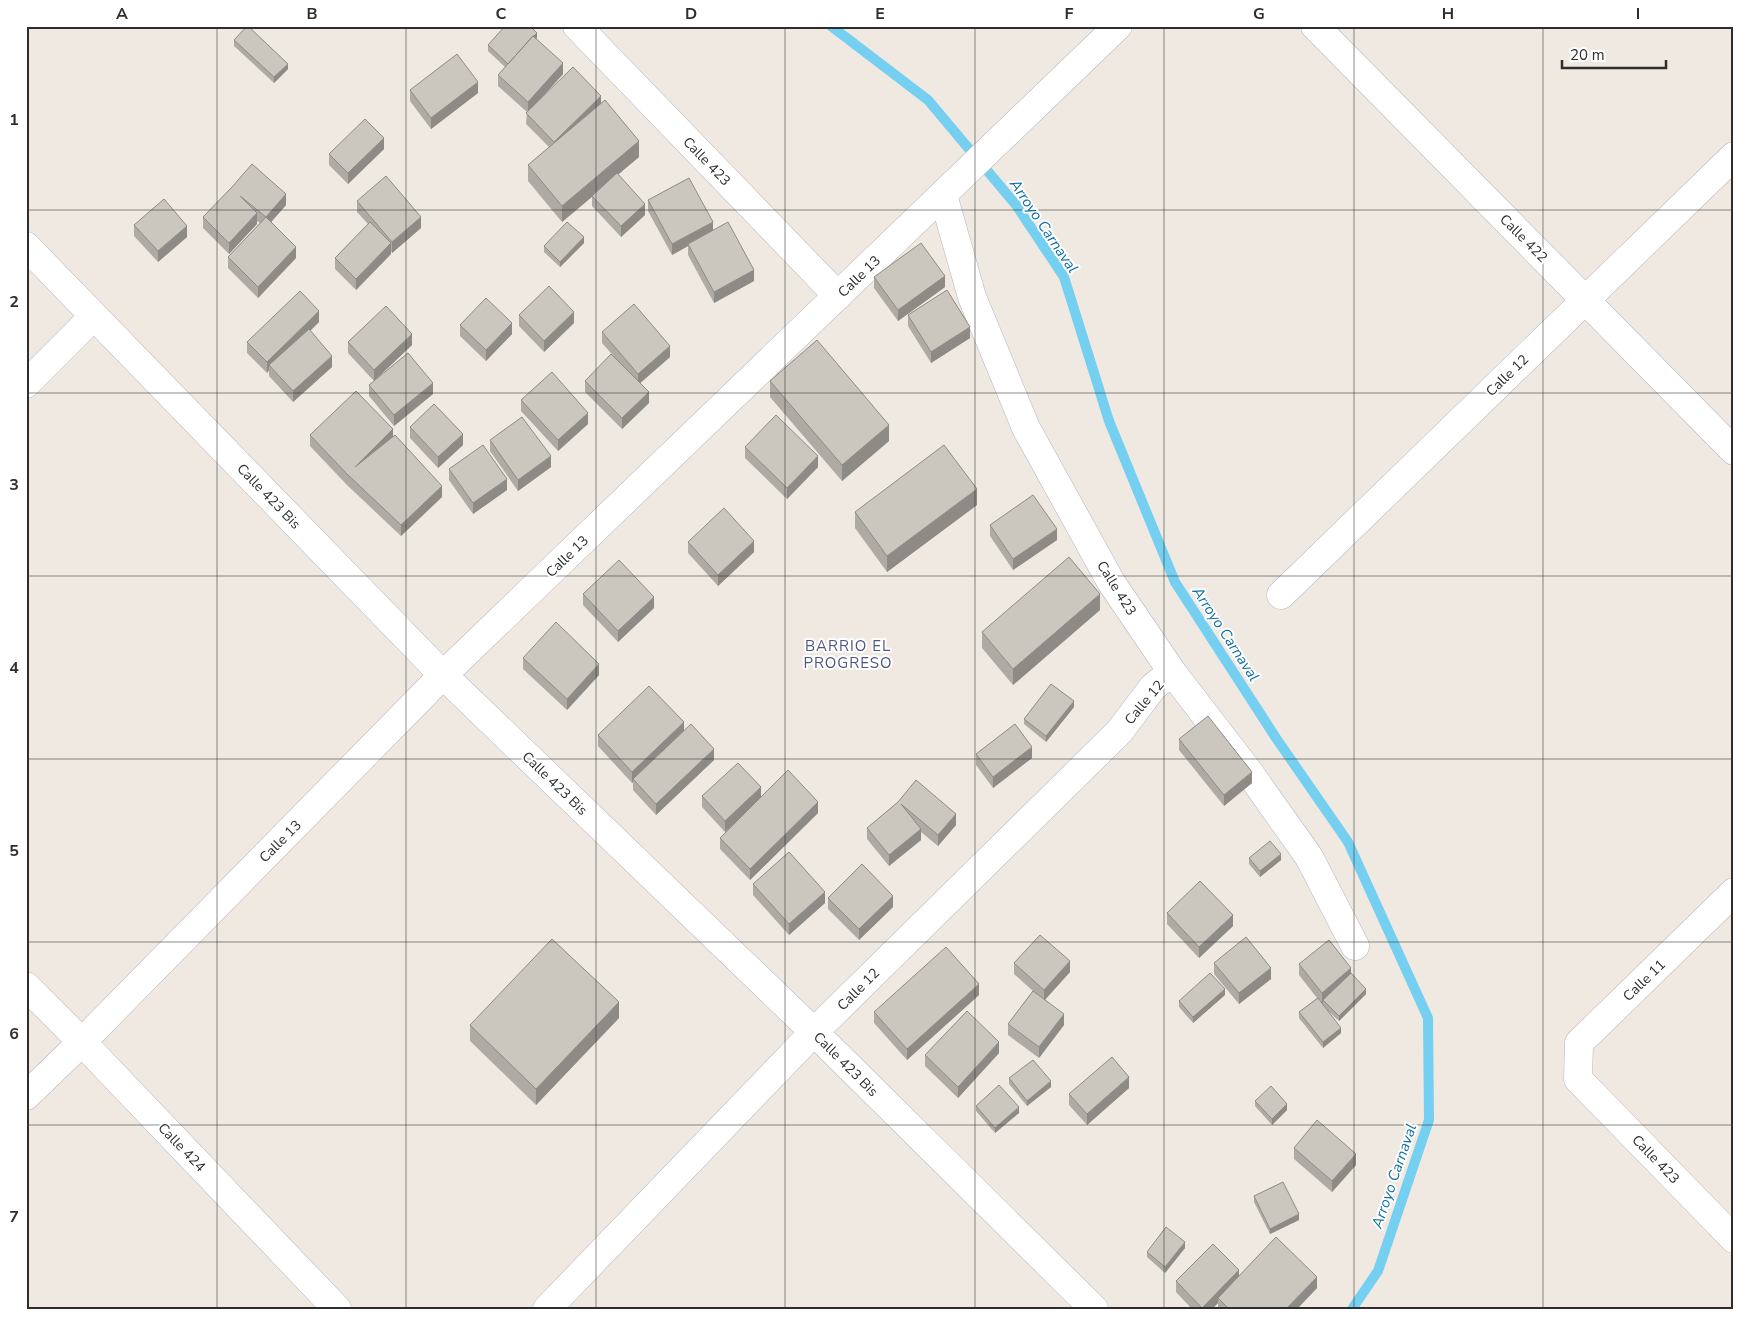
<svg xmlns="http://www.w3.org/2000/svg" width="1760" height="1335" viewBox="0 0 1760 1335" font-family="'Nunito Sans',sans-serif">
	<rect width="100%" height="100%" fill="#efe9e1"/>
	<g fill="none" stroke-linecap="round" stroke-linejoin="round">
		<path stroke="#75cff0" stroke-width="10" d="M831,26l97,74 88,105 48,72 45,144 66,161 101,156 72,104 80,176 1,102 -51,151 -26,38"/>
		<defs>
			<path id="minor" d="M577,26l261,270
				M1315,26l419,425
				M943,195l29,102 54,131 85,154 61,90 74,96 63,89 46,89
				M26,246l417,429 371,357 280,277
				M26,384l68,-68
				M1281,595l453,-439
				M1734,892l-155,151 -1,36 156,160
				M26,986l56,56 255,267
				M26,1096l56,-54 361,-367 675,-649
				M547,1309l267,-277 305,-300 34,-45 19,-15"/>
		</defs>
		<use href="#minor" stroke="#b4b7c1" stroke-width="29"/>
		<use href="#minor" stroke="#fff" stroke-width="28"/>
	</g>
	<path fill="#afaba4" d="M537,38l-1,1 27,35 -22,24 60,6 38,53 -21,17 27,41 -24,22 -29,-31v-9l-30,25 -34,-41v-16l21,-18 -23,-23 1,-12 -29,-26v-11l7,-8 -17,-16v-6z
		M234,40l54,29 -14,14 -40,-37z
		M410,90l68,3 -47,36 -21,-28z
		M384,149l-36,35 -19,-19v-11z
		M232,187l54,18 -15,17 25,36 -38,40 -30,-30v-11l32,-34 -3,-2v3l-28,30 -26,-26v-11z
		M648,200l65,30 41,51 -40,22 -26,-48v-9l-16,9 -24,-44z
		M357,201l64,27 -29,25 -1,-2v3l-35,36 -21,-21v-11l33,-34 -11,-12z
		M134,225l53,12 -29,25 -24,-26z
		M584,243l-24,24 -16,-15v-6z
		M874,277l71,10 -47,34 -24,-33z
		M519,315l55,8 -30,29 -25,-26z
		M908,315l62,23 -39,25 -23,-37z
		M319,322l-9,9 22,36 -39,35 -24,-26v-6l-2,3 -20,-20v-11z
		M460,325l52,9 -26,27 -26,-25z
		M602,332l68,25 -30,26 9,20 -27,26 -37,-37v-11l32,-21 -15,-17z
		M348,342l64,3 -38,36 -26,-28z
		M770,381l119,60 -47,40 -72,-84z
		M369,385l64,9 -39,32 -25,-30z
		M521,400l67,24 -30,27 -37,-40z
		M410,427l53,18 -25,23 -28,-30z
		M310,435l83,1 49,61 -41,39 -54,-51 -37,-39z
		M490,440l61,27 -33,24 -28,-40z
		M745,447l73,20 -31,32 -42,-41z
		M449,469l58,21 -34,24 -24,-34z
		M977,505l-90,67 -32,-44v-16z
		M990,525l67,15 -44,30 -23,-34z
		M688,542l66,10 -36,34 -30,-33z
		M583,594l71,14 -36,34 -35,-37z
		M1100,610l-87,75 -31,-37v-16z
		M523,658l76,17 -32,35 -44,-41z
		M1074,707l-28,35 -22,-18v-5z
		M684,731l30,29 -58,55 -23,-25v-8l-1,1 -34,-37v-11z
		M1179,739l73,44 -28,23 -45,-56z
		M976,754l56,4 -39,30 -17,-23z
		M702,796l59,1 57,16 -68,67 -30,-31v-11l18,-18 -13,12 -23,-25z
		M898,802l58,23 -18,21 -17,-14v8l-32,26 -22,-27v-11z
		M1249,858l32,2 -21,17 -11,-13z
		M753,884l72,19 -36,32 -36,-40z
		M828,898l65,9 -34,33 -31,-31z
		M1167,913l66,13 -34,32 -32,-34z
		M1014,963l56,9 -25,27 19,26 -25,33 -31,-23v-11l25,-33 -19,-17z
		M1214,963l57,16 -32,25 -25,-30z
		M1299,964l52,9 15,21 -27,27 -12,-11 14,23 -18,15 -24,-30v-6l18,-14 -18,-23z
		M979,995l-72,65 -33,-37v-11z
		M1225,995l-32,28 -14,-16v-6z
		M619,1018l-83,87 -66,-64v-16z
		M999,1053l-41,45 -33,-32v-11z
		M1009,1078l42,9 -24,19 -18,-22z
		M1129,1088l-42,37 -18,-20v-11z
		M1255,1101l32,9 -15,15 -17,-19z
		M976,1106l43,7 -24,20 -19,-22z
		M1294,1148l62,17 -24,27 -38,-33z
		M1254,1196l45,24 -29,14 -16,-32z
		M1185,1248l-20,25 -18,-16v-5z
		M1239,1276l78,12 -20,21h-79v-6l-6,6h-20l-16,-17v-11z"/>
	<path fill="#8e8b86" d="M537,33v5l-29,31v-5z
		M563,63v11l-35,39v-11z
		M288,64v5l-14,14v-6z
		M478,82v11l-47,36v-11z
		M601,96v11l-47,45v-10z
		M384,138v11l-36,35v-11z
		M639,141v16l-77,65v-16z
		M286,194v11l-20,23v-11z
		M645,204v11l-24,22v-11z
		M257,213v11l-28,30v-11z
		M421,217v11l-29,25v-11z
		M713,222v11l-25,11v2l-16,9v-11z
		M187,226v11l-29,25v-11z
		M584,237v6l-24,24v-5z
		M391,243v11l-35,36v-11z
		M296,247v11l-38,40v-11z
		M754,270v11l-40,22v-11z
		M945,276v11l-47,34v-11z
		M319,311v11l-47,46 -3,-3v5l-2,3v-11z
		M574,312v11l-30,29v-11z
		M512,323v11l-26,27v-11z
		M970,327v11l-39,25v-11z
		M412,334v11l-38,36v-11z
		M670,346v11l-32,28v-11z
		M332,356v11l-39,35v-11z
		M433,383v11l-39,32v-11z
		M649,392v11l-27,26v-11z
		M588,413v11l-30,27v-11z
		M889,425v16l-47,40v-16z
		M393,429v11l-38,27z
		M463,434v11l-25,23v-11z
		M551,456v11l-33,24v-11z
		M818,456v11l-31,32v-11z
		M507,479v11l-34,24v-11z
		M442,486v11l-41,39v-11z
		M977,489v16l-90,67v-16z
		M1057,529v11l-44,30v-11z
		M754,541v11l-36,34v-11z
		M1100,594v16l-87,75v-16z
		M654,597v11l-36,34v-11z
		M599,664v11l-32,35v-11z
		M1074,701v6l-28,35v-6z
		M684,722v11l-51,46v3l-1,1v-11z
		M1032,747v11l-39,30v-11z
		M714,749v11l-58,55v-11z
		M1252,772v11l-28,23v-11z
		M761,787v11l-36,34v-11z
		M818,802v11l-68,67v-11z
		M956,814v11l-18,21v-11z
		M921,829v11l-32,26v-11z
		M1281,854v6l-21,17v-6z
		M825,892v11l-36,32v-11z
		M893,896v11l-34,33v-11z
		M1233,915v11l-34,32v-11z
		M1070,961v11l-26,29v-11z
		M1271,968v11l-32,25v-11z
		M1351,968v11l-28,21v3l-1,1v-11z
		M979,984v11l-72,65v-11z
		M1225,989v6l-32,28v-6z
		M1366,989v5l-27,27v-5z
		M619,1002v16l-83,87v-16z
		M1064,1014v11l-25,33v-11z
		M1341,1028v5l-18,15v-6z
		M999,1042v11l-41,45v-11z
		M1129,1077v11l-42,37v-11z
		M1051,1081v6l-24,19v-5z
		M1287,1104v6l-15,15v-6z
		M1019,1107v6l-24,20v-5z
		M1356,1154v11l-24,27v-11z
		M1299,1214v6l-29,14v-5z
		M1185,1242v6l-20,25v-6z
		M1239,1270v11l-21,17v5l-6,6h-10v-1z
		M1317,1277v11l-20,21h-11z"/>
	<path fill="#cbc7bf" stroke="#8e8b86" d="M247,26h1l40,38 -14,13 -40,-37z
		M505,26h25l7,7 -3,3h-1l-25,28 -20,-19z
		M533,36l30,27 -35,39 -30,-27z
		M457,54l21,28 -47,36 -21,-28z
		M573,67l28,29 -47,46 -28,-29z
		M605,100l34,41 -77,65 -34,-41z
		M365,119l19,19 -36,35 -19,-19z
		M252,164l34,30 -20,23 30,30 -38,40 -30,-30 38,-40 -26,-21 17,17 -28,30 -26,-26 29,-30z
		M617,173l28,31 -24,22 -29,-30z
		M386,176l35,41 -29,25 -35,-41z
		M689,178l24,44 -41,22 -24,-44z
		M164,199l23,27 -29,25 -24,-26z
		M370,222l21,21 -35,36 -21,-21z
		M567,222l17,15 -24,25 -16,-16z
		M728,222l26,48 -40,22 -26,-48z
		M921,243l24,33 -47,34 -24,-33z
		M549,286l25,26 -30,29 -25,-26z
		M947,290l23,37 -39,25 -23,-37z
		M300,291l19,20 -52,51 -20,-20z
		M486,298l26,25 -26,27 -26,-25z
		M634,304l36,42 -32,28 -36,-42z
		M386,306l26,28 -38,36 -26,-28z
		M309,329l23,27 -39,35 -24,-26z
		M817,340l72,85 -47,40 -72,-84z
		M408,353l25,30 -39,32 -25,-30z
		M611,354l38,38 -27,26 -37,-37z
		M552,372l36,41 -30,27 -37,-40z
		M356,391l37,38 -38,38 40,-32 47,51 -41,39 -54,-51 -37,-39z
		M434,404l29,30 -25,23 -28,-30z
		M776,415l42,41 -31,32 -42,-41z
		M522,417l29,39 -33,24 -28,-40z
		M483,445l24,34 -34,24 -24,-34z
		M944,445l33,44 -90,67 -32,-44z
		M1033,495l24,34 -44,30 -23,-34z
		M724,508l30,33 -36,34 -30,-33z
		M1069,557l31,37 -87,75 -31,-37z
		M619,560l35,37 -36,34 -35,-37z
		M556,622l43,42 -32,35 -44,-41z
		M1051,684l23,17 -28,35 -22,-17z
		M649,686l35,36 -52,50 -34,-37z
		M1208,716l44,56 -28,23 -45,-56z
		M691,724l23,25 -58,55 -23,-25z
		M1015,724l17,23 -39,30 -17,-23z
		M738,763l23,24 -36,34 -23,-25z
		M788,770l30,32 -68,67 -30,-31z
		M916,780l40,34 -18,21 -37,-31 20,25 -32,26 -22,-27 31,-26z
		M1270,841l11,13 -21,17 -11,-13z
		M789,852l36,40 -36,32 -36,-40z
		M862,864l31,32 -34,33 -31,-31z
		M1200,881l33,34 -34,32 -32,-34z
		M1040,935l30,26 -26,29 -30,-27z
		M1246,937l25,31 -32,25 -25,-30z
		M552,939l67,63 -83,87 -66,-64z
		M1329,940l22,28 -29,25 -23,-29z
		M946,947l33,37 -72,65 -33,-37z
		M1210,973l15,16 -32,28 -14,-16z
		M1351,973l15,16 -27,27 -16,-16z
		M1033,991l31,23 -25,33 -31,-23z
		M1318,998l23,30 -18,14 -24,-30z
		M967,1011l32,31 -41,45 -33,-32z
		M1112,1057l17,20 -42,37 -18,-20z
		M1033,1060l18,21 -24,20 -18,-23z
		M999,1085l20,22 -24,21 -19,-22z
		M1271,1086l16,18 -15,15 -17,-18z
		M1317,1120l39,34 -24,27 -38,-33z
		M1283,1182l16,32 -29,15 -16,-33z
		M1166,1227l19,15 -20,25 -18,-15z
		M1276,1237l41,40 -31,32h-57l-11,-11z
		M1213,1244l26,26 -37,38 -26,-27z"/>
	<path fill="none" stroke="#2e2e2e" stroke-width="1" stroke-opacity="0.55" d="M217,26v1283M406,26v1283M596,26v1283M785,26v1283M975,26v1283M1164,26v1283M1354,26v1283M1543,26v1283M26,210h1708M26,393h1708M26,576h1708M26,759h1708M26,942h1708M26,1125h1708"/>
	<g text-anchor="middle" stroke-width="4" stroke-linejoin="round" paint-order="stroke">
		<g font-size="14" fill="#2e2e2e" stroke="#fff">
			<text transform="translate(707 161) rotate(46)" y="5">Calle 423</text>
			<text transform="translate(1524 238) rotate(45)" y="5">Calle 422</text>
			<text transform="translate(859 276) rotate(-44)" y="5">Calle 13</text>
			<text transform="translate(1507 375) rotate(-44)" y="5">Calle 12</text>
			<text transform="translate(269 496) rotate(46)" y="5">Calle 423 Bis</text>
			<text transform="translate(567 556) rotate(-44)" y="5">Calle 13</text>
			<text transform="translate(1117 588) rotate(58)" y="5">Calle 423</text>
			<text transform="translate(1144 702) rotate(-50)" y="5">Calle 12</text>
			<text transform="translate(555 783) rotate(44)" y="5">Calle 423 Bis</text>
			<text transform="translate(280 841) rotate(-45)" y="5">Calle 13</text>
			<text transform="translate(1644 980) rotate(-44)" y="5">Calle 11</text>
			<text transform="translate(858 989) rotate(-45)" y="5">Calle 12</text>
			<text transform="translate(846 1064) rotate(45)" y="5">Calle 423 Bis</text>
			<text transform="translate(182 1147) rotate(46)" y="5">Calle 424</text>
			<text transform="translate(1656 1159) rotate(46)" y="5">Calle 423</text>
		</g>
		<g font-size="15" font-style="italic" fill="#0d6fa3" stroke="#fff">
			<text transform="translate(1044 226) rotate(56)" y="5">Arroyo Carnaval</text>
			<text transform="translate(1226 634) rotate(57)" y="5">Arroyo Carnaval</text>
			<text transform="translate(1394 1176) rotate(-71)" y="5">Arroyo Carnaval</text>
		</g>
		<g font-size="15" letter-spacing="1" fill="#4d5680" stroke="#fff">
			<text x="848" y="651">BARRIO EL<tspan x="848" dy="17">PROGRESO</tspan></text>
		</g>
	</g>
	<rect width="1760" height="1335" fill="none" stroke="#ffffff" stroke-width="55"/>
	<path d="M1562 60v8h104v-8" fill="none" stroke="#2e2e2e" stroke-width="2.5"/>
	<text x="1570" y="60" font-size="15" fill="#2e2e2e" stroke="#ffffff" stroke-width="4" paint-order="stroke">20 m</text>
	<rect x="28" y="28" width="1704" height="1280" fill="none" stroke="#2e2e2e" stroke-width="2"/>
	<g font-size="16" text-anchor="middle" font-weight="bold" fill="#2e2e2e">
		<text x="122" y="19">A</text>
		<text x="312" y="19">B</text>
		<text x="501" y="19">C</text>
		<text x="691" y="19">D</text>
		<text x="880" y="19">E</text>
		<text x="1069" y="19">F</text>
		<text x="1259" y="19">G</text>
		<text x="1448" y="19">H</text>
		<text x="1638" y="19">I</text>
		<text x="14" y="125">1</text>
		<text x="14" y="307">2</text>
		<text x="14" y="490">3</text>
		<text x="14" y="673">4</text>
		<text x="14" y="856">5</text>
		<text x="14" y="1039">6</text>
		<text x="14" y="1222">7</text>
	</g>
</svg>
